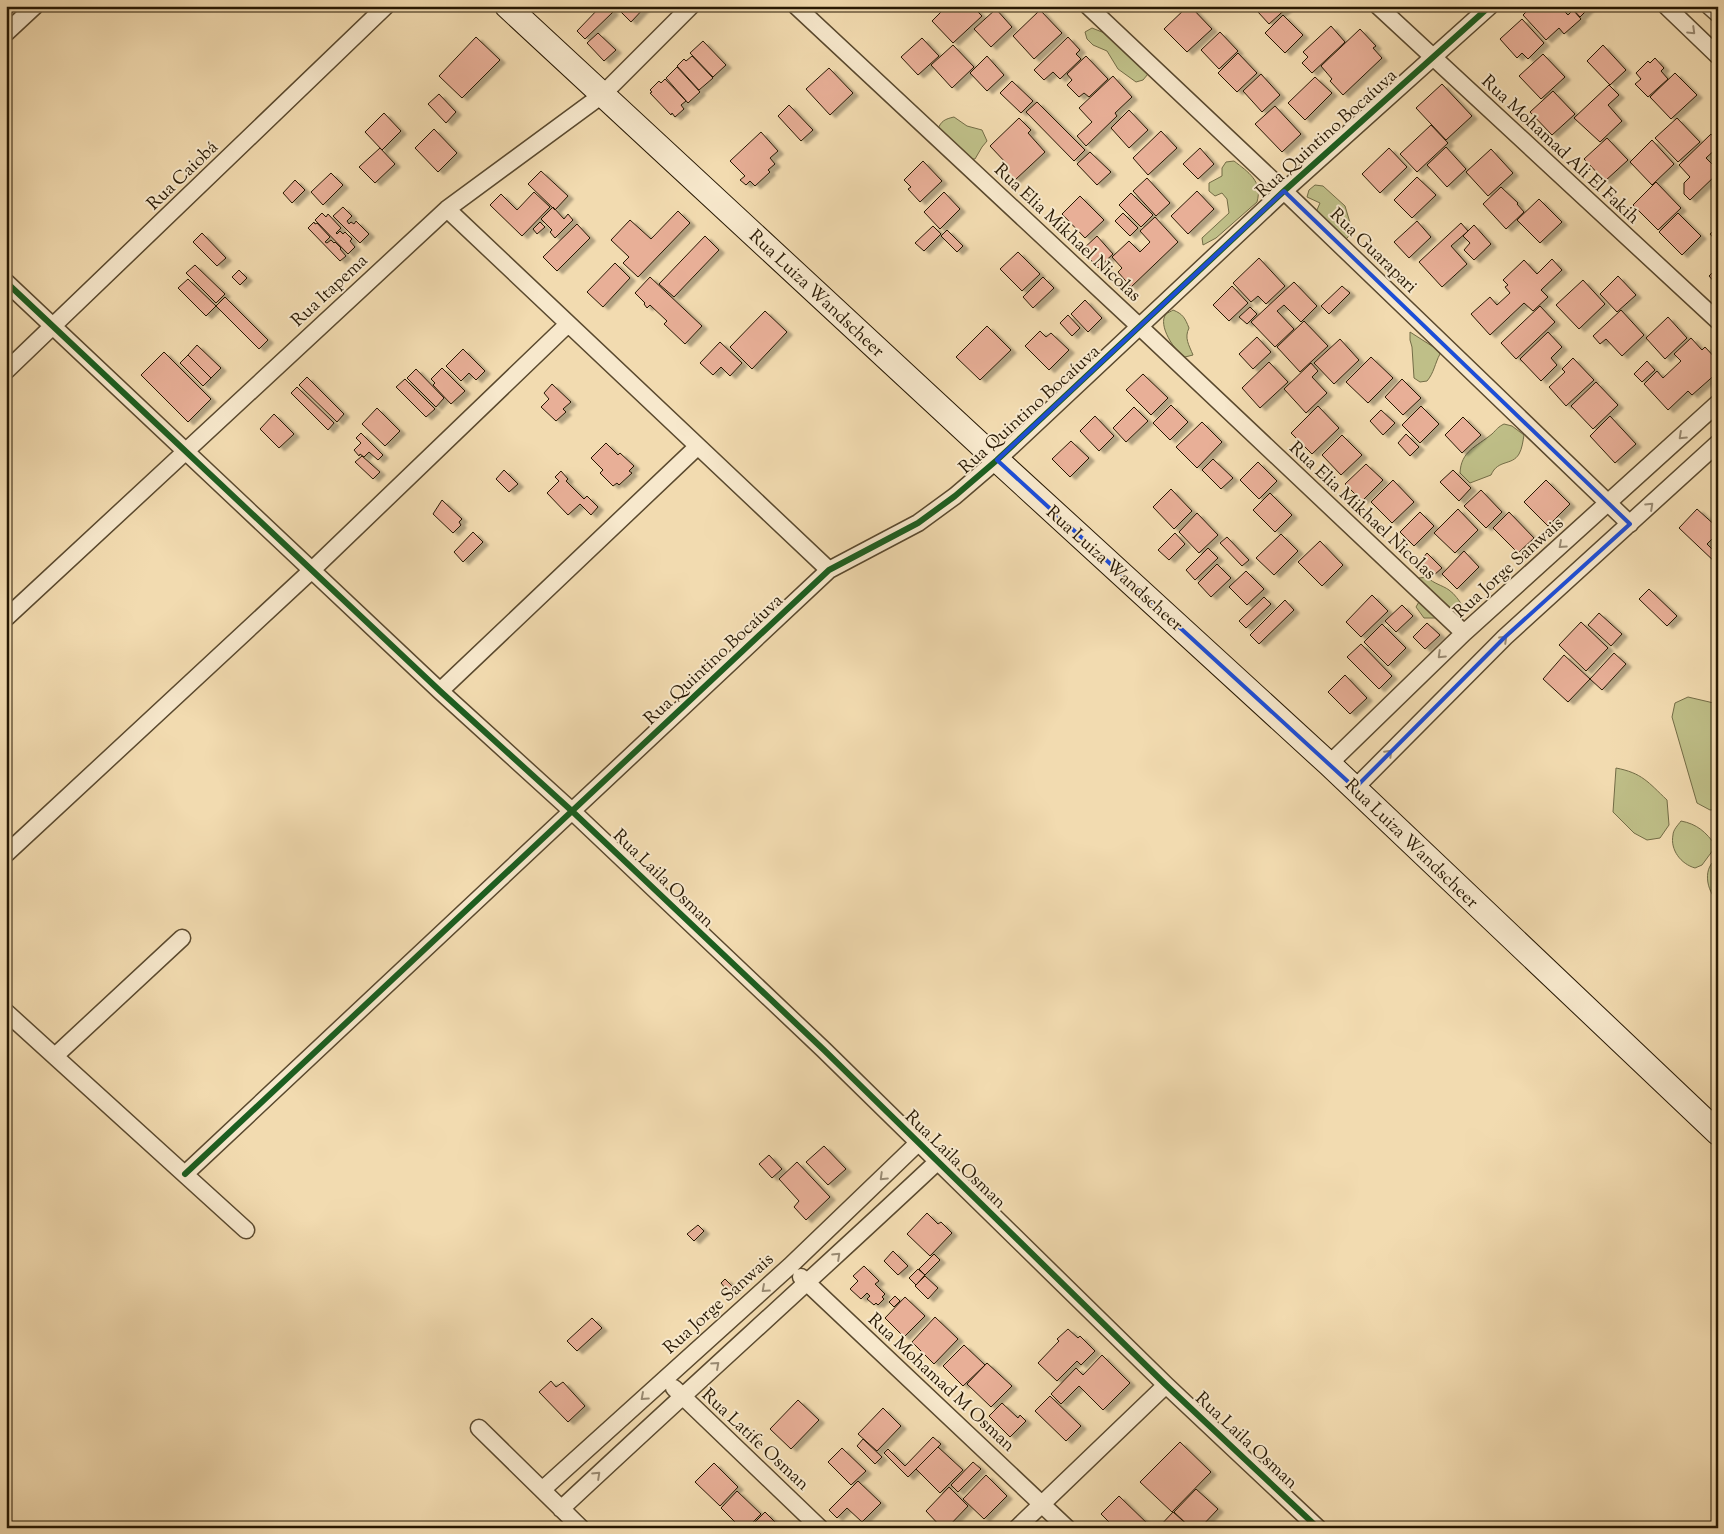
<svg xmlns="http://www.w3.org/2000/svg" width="1724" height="1534" viewBox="0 0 1724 1534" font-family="'Sorts Mill Goudy',serif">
	<defs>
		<filter id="shadow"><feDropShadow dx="5.5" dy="3" stdDeviation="1" flood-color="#0004"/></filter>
	</defs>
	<rect width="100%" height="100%" fill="#f2dbb0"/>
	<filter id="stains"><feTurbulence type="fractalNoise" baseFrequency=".004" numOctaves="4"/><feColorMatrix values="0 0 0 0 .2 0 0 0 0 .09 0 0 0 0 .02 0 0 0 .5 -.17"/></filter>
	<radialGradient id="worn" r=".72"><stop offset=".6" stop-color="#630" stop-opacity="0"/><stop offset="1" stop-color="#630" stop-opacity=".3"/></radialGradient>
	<path fill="#bfbf88" stroke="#736c46" d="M1092,28l20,8 34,31 2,7 -5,6 -7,2 -18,-13 -11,-18 -14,-6 -6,-6 -2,-7z
		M954,117l13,9 15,4 5,11 -5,6 -7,12h-8l-29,-30c3,-8 7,-10 16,-12z
		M1234,161c14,11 29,20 23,41l-41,36 -13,7 -1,-7 27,-25 -2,-14 -5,-6 -7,3 -6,-5v-8l13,-7v-8l4,-6z
		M1315,185l8,1 22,20 6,20v8l-5,5 -29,-21v-8l3,-7 -13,-6 2,-7z
		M1173,310c10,4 12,8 16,18 -5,10 0,17 4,27l-8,2c-10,-5 -28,-32 -19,-43 1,-1 6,-3 7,-4z
		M1410,332l25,16 5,6c-5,9 -6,19 -13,27l-7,1 -6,-4 -2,-31 -2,-7z
		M1504,424l8,2 12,9c-1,6 -2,14 -5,19 -7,12 -21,5 -28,21l-21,8 -10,-10c1,-22 16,-26 32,-39 5,-5 6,-7 12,-10z
		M1427,577c7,7 15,8 22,13 6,4 10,11 14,16l-10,12h-29l-8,-11 4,-7 -1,-22z
		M1688,697l30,7v105l-8,1 -13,-7 -25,-86 3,-14z
		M1616,768c26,5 32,14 51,32l2,25 -9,13 -13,2 -13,-7 -21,-21z
		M1681,821c16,3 25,11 35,25l-14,19 -7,3c-14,-4 -25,-18 -22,-33 0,-5 5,-10 8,-14z
		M1718,858v44c-12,-12 -16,-35 0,-44z"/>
	<path fill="#e8af97" stroke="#271803" filter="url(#shadow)" d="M601,6h7l5,6 -28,27 -8,-8z
		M615,6h31l-15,16z
		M947,6h25l10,10 -29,27 -21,-22z
		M1188,6h2l22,23 -25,23 -23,-23z
		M1264,6h25l-20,18 -11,-12z
		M1532,6h27l9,9 5,-5 8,9 -17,15 -5,-6 -13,12 -23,-25z
		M1570,6h21l-11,11z
		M996,9l16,18 -21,20 -17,-18z
		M1040,10l22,23 -28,26 -21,-23z
		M1283,15l20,20 -18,18 -20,-20z
		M1522,19l22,24 -16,16 -6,-6 -5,5 -17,-19z
		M1331,26l14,16 -33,31 -10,-10 6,-6 -5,-5z
		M1360,29l16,17 -3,2 9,10 -39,37 -13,-14 2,-2 -11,-13z
		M1220,32l18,19 -19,18 -18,-19z
		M598,33l18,17 -12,11 -17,-18z
		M476,37l24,23 -38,38 -23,-22z
		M1068,37l12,13 -4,4 5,5 -21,20 -7,-7 -9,8 -10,-10z
		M922,38l17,18 -21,19 -17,-18z
		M703,41l23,24 -13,12 -23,-24z
		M953,45l21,22 -22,21 -21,-23z
		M1603,45l23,25 -16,15 -23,-24z
		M1238,53l19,20 -20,19 -19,-19z
		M1543,54l22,23 -24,22 -22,-23z
		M692,56l21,22 -14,12 -22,-24 7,-7 2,2z
		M987,56l17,19 -17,16 -17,-18z
		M1086,56l22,23 -19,18 -5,-4 -5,4 -12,-12 5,-5 -5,-6z
		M1655,58l9,10 -3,3 7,8 -20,18 -13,-13 6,-5 -5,-6 12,-12 2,2z
		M677,67l23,25 -12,11 -22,-25z
		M829,68l24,25 -23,22 -24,-26z
		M1675,73l22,22 -26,24 -21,-22z
		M1261,74l19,21 -18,17 -19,-21z
		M1113,76l19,21 -17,16 2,3 -31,30 -9,-10 15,-14 -13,-14z
		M1315,77l17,16 -27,27 -17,-17z
		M665,79l21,22 -5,4 3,4 -9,8 -3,-4 -1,2 -21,-22 2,-1 -2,-2 9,-9 2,2z
		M1012,81l21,20 -12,12 -21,-20z
		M1442,84l30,32 -26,24 -30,-32z
		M1609,85l10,10 -11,10 14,16 -22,21 -26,-24z
		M1553,91l22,23 -23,21 -22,-23z
		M439,94l17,18 -10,11 -18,-19z
		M1037,102l48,48 -11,11 -48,-49z
		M789,105l24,25 -12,11 -23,-25z
		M1275,106l26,28 -19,18 -27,-28z
		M1129,110l19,20 -19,18 -18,-20z
		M384,113l17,18 -19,19 -17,-18z
		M1019,118l12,12 -3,3 17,19 -30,28 -12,-12 4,-4 -17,-18z
		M1677,118l23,24 -22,20 -23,-24z
		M1431,125l17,18 -31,29 -17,-18z
		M434,129l23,24 -19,19 -23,-24z
		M1161,131l16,17 -29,27 -15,-17z
		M761,132l17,19 -8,7 5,6 -7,6 2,2 -15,14 -5,-5 -4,4 -6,-5 5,-4 -15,-15z
		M1711,134l7,8v5l-12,11 12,12v3l-28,27 -6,-6v-11l6,-6 -11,-12z
		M1607,138l21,22 -23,21 -21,-22z
		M1652,140l22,24 -22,21 -22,-23z
		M1446,147l20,22 -19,18 -20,-22z
		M380,148l15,16 -20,19 -16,-16z
		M1200,148l14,16 -16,15 -15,-15z
		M1389,148l18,19 -27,26 -18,-19z
		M1491,149l22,24 -25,23 -22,-24z
		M1090,152l21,20 -14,13 -20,-21z
		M923,161l19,20 -22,21 -12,-13 3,-2 -7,-7z
		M541,171l27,25 -13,14 -27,-26z
		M331,173l12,12 -20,20 -12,-13z
		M1417,177l19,18 -24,23 -18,-18z
		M1147,178l23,25 -14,13 -23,-25z
		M295,180l10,10 -13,13 -9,-10z
		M1656,182l25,26 -23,22 -25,-25z
		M1501,187l17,16 -1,1 7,8 -18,17 -23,-25z
		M1197,191l17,18 -26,25 -17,-18z
		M534,192l16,15 -28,29 -32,-31 11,-11 16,16z
		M944,192l16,17 -20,20 -16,-17z
		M1131,193l22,22 -12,12 -22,-22z
		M1080,196l24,24 -19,18 -23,-24z
		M1539,199l23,23 -22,21 -23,-23z
		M343,207l9,9 -5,5 2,3 2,-2 3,2 2,-3 13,13 -9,9 -27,-27z
		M553,207l11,12 4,-5 5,6 -18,18 -5,-6 2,-2 -11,-11z
		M678,211l12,12 -52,54 -15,-14 6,-6 -18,-17 19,-20 21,19z
		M322,213l4,4 2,-3 13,14 -5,5 1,1 3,-3 3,3 2,-2 7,7 -2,2 5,6 -7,7 -33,-34z
		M1123,213l15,15 -8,8 -15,-15z
		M1678,213l23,23 -19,19 -23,-23z
		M1155,217l23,25 -47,45 -13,-15 4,-4 -10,-11 17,-16 11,11 10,-10 -10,-11z
		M1417,221l14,16 -22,21 -15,-16z
		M314,222l1,2 2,-1 13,14 -5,5 2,1 4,-3 3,3 1,-1 6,6 -1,1 6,7 -6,5 -32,-33z
		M540,222l5,5 -8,7 -4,-5z
		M1461,223l7,8 -17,15 16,18 -25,23 -23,-25z
		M577,224l13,14 -33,33 -14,-14z
		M1474,225l17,19 -17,16 -10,-10 6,-7 -7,-7z
		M933,226l8,8 -17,17 -9,-8z
		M1718,227v16l-8,-9z
		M947,230l16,16 -6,6 -16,-16z
		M202,233l24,25 -9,8 -24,-24z
		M705,236l14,14 -45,47 -15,-13z
		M1097,236l16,18 -15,14 -16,-18z
		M1018,252l22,22 -18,17 -22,-22z
		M1259,258l26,28 -19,18 -8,-8 -7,6 -18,-19z
		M1552,259l10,11 -21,20 7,7 -15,14 -9,-8 -34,32 -19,-21 19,-17 7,8 13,-12 -5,-6 3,-2 -5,-5 21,-20 13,14z
		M615,263l15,15 -27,29 -16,-15z
		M195,265l30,29 -9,9 -30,-30z
		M1718,267v18h-1l-8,-9z
		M239,270l8,8 -7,7 -8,-8z
		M1618,276l18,19 -19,17 -17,-18z
		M650,277l52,49 -17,18 -21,-20 3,-3 -17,-16 -3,3 -3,-4 1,-1 -10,-10z
		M1043,277l11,11 -21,20 -10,-11z
		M188,279l28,27 -10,10 -28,-28z
		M1583,280l22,24 -26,25 -23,-24z
		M1294,282l23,24 -16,16 -17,-17 -7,6 17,18 -19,18 -24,-25z
		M1232,286l16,17 -19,18 -16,-16z
		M1342,286l8,7 -21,21 -8,-8z
		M225,297l43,43 -9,9 -43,-43z
		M1085,300l17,18 -14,14 -17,-18z
		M1540,306l15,16 -39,37 -15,-16z
		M1250,307l7,7 -10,10 -8,-7z
		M1621,310l23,25 -22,21 -16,-17 -6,5 -7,-8z
		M765,311l22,21 -35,37 -22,-22z
		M1068,315l12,13 -8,8 -12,-13z
		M1668,317l19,21 -22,21 -19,-21z
		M1304,321l24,25 -28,26 -23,-25z
		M987,326l24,24 -31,30 -24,-23z
		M1040,331l6,6 5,-4 18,17 -20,20 -24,-24z
		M1548,332l14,15 -11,11 6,7 -16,16 -21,-22z
		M1257,337l14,15 -18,17 -14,-15z
		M1691,338l11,12 3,-3 13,14v11l-26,23 -4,-4 -20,19 -24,-26 13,-13 6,7 18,-17 -7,-7z
		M1340,339l19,21 -25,24 -20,-21z
		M720,342l22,21 -12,13 -9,-9 -8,8 -13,-12z
		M197,345l24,23 -10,10 -23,-23z
		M463,349l22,22 -9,9 -7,-7 -8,8 -15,-15z
		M164,352l47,47 -23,23 -47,-47z
		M188,355l23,23 -8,8 -23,-23z
		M1371,357l22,21 -25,25 -22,-21z
		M1573,358l21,22 -28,26 -17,-19 16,-15 -3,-3z
		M1647,361l8,9 -13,12 -8,-8z
		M1269,362l19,20 -28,26 -18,-20z
		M1311,363l7,8 -6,6 15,16 -21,20 -22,-24z
		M442,368l23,23 -14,13 -18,-19 2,-2 -4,-4z
		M416,369l28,29 -8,9 -29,-29z
		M1143,374l25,24 -17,17 -25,-25z
		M307,377l37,37 -7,8 -38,-37z
		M405,379l30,30 -9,8 -30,-30z
		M1402,379l19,19 -18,17 -18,-18z
		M1596,382l22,23 -25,24 -22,-23z
		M552,384l19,18 -8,7 3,3 -10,9 -15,-14 8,-8 -5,-6z
		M297,387l37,36 -6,7 -37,-37z
		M1171,405l17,17 -18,18 -17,-17z
		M1318,406l21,22 -27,26 -21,-21z
		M1421,406l18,18 -19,19 -18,-18z
		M1134,407l14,14 -22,21 -13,-14z
		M377,408l23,23 -15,15 -23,-22z
		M1381,410l14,13 -12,12 -13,-14z
		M274,414l20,20 -15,14 -19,-19z
		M1095,416l19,20 -15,15 -19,-20z
		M1610,416l26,28 -21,19 -25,-27z
		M1463,417l18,18 -19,18 -17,-18z
		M1202,422l20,20 -25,26 -21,-21z
		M361,433l22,22 -5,5 -9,-8 -5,5 -4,-3 -1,2 -5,-6 7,-7 -5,-5z
		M1406,434l13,13 -9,9 -12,-13z
		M1342,435l20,20 -21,20 -19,-20z
		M1071,441l18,17 -19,19 -18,-18z
		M606,443l12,12 2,-2 14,13 -5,5 3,2 -13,12 -2,-2 -4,3 -13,-13 3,-3 -12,-12z
		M362,456l18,16 -7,7 -18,-17z
		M1213,459l20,19 -12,11 -19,-19z
		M1258,462l19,19 -18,18 -19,-19z
		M1366,464l17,16 -21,21 -17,-17z
		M504,470l14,14 -9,8 -13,-13z
		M1453,470l18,18 -12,13 -19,-19z
		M561,471l7,8 -2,2 18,18 3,-3 11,11 -7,8 -11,-11 -12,11 -21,-22 12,-12 -4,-4z
		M1393,480l21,22 -22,21 -21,-21z
		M1546,480l24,24 -22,22 -24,-24z
		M1171,489l21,22 -18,18 -21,-22z
		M1481,490l21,22 -16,16 -22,-22z
		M1270,493l22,22 -17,17 -22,-22z
		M442,500l20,19 -3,3 2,3 -8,8 -20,-19z
		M1458,509l20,21 -23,23 -21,-20z
		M1697,509l21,19v5l-11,11 9,9 2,-2 -1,13 -38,-36z
		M1420,512l14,14 -20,20 -14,-14z
		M1509,512l25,26 -16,15 -25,-25z
		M1197,513l21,22 -19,18 -20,-21z
		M473,532l10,10 -20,20 -9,-10z
		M1175,533l10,11 -16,16 -11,-10z
		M1281,534l17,17 -24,24 -18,-17z
		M1227,537l22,23 -7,6 -22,-23z
		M1320,541l23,24 -21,21 -24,-24z
		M1208,548l10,10 -23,22 -9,-10z
		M1464,551l15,16 -22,22 -15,-15z
		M1427,553l15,15 -8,7 -14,-14z
		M1217,564l14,14 -20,19 -13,-14z
		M1246,571l18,18 -17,16 -18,-18z
		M1649,589l28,27 -10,10 -28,-27z
		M1372,595l16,16 -27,26 -15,-15z
		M1264,597l7,7 -25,24 -7,-7z
		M1285,600l9,10 -35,34 -9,-9z
		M1402,605l11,11 -17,16 -11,-11z
		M1599,613l23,21 -11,12 -23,-21z
		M1581,622l27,26 -22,23 -27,-26z
		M1427,623l13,12 -15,14 -12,-12z
		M1382,624l24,24 -18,18 -24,-24z
		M1361,644l31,32 -13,13 -32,-32z
		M1614,653l12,11 -24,26 -12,-11z
		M1564,655l26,24 -22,23 -25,-23z
		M1345,675l22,23 -17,16 -22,-22z
		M824,1146l22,23 -18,16 -22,-23z
		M769,1155l13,14 -10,9 -13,-14z
		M797,1162l33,35 -24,23 -12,-13 5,-6 -20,-22z
		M927,1213l11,11 3,-2 11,11 -22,23 -23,-22z
		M698,1225l6,6 -10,10 -7,-7z
		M893,1251l15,15 -10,9 -14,-14z
		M934,1254l6,6 -15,15 -6,-6z
		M864,1266l15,15 -4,3 10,10 -3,3 2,2 -6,6 -2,-2 -2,2 -7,-6 3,-3 -3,-3 -6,6 -11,-10 8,-8 -5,-5z
		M918,1269l7,6 -9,10 -7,-7z
		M925,1276l13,12 -10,11 -13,-13z
		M725,1279l10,10 -5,5 -9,-11z
		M895,1296l5,5 -6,6 -5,-5z
		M905,1297l20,19 -21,21 -19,-19z
		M935,1317l23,22 -24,25 -22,-22z
		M592,1318l10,10 -25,23 -10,-10z
		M1068,1329l10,9 2,-2 15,15 -14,14 -4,-4 -20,20 -19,-18 21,-22 -2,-2z
		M964,1345l21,20 -22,21 -20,-20z
		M1102,1355l28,28 -27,27 -24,-24 -18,18 -10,-10 25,-26 7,7z
		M987,1363l25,23 -21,21 -24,-23z
		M551,1381l5,6 7,-5 22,24 -17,16 -29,-30z
		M1050,1396l31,30 -15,15 -31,-30z
		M798,1400l21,20 -28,29 -21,-20z
		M1002,1403l16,15 2,-3 6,6 -16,16 -21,-21z
		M883,1408l18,18 -24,25 -19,-17z
		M933,1437l8,7 -33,33 -24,-24 4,-4 17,17z
		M863,1439l19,18 -7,7 -18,-18z
		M1180,1442l31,30 -39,40 -32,-30z
		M938,1447l25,23 -23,23 -24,-24z
		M842,1448l24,23 -15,14 -23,-23z
		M973,1462l8,7 -23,23 -7,-7z
		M714,1463l24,24 -18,19 -25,-24z
		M986,1475l21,21 -23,23 -21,-20z
		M858,1481l23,22 -19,19 -15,-14 -10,10 -8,-8z
		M949,1487l19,19 -21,22h-5l-16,-17z
		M1196,1489l22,20 -18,19h-9l-17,-16z
		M737,1491l24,23 -14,14h-6l-20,-20z
		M1119,1496l33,32h-37l-14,-14z
		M765,1512l16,16h-32z
		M1173,1512l9,8 8,8h-32z"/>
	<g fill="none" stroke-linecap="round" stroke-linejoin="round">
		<defs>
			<path id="minor" d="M796,6l344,321 324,306
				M1088,6l196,185 346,333
				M1378,6l340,315
				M1666,6l52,50
				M1709,6l9,8
				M6,33l29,-27
				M447,209l382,361
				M6,282l434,409 133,121 251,238 342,335 152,143
				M6,371l380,-365
				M6,618l441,-409 155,-114 89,-89
				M440,691l257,-244
				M1329,764l135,-131 254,-230
				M1355,788l150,-151 213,-194
				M6,854l306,-284 256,-246
				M6,1012l240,218
				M55,1056l127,-118
				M185,1174l644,-604 89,-47 37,-27 42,-36 287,-269 206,-185
				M801,1277l266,251
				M674,1388l146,140
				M479,1428l102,100
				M542,1490l248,-224 128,-123
				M561,1509c125,-117 252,-231 376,-347
				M1017,1528l149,-143"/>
			<path id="secondary" d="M507,6l490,454 332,304 389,369"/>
		</defs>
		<use href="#minor" stroke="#5a492e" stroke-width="19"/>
		<use href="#secondary" stroke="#271803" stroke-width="26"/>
		<use href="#minor" stroke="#f7e8cc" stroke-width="16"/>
		<use href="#secondary" stroke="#f7e8cc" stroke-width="24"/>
		<defs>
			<path id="cycleway" d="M6,282l434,409 133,121 251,238 342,335 152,143
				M185,1174l644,-604 89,-47 37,-27 42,-36 287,-269 206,-185"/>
		</defs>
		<use href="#cycleway" stroke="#f7e8cc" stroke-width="9"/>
		<use href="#cycleway" stroke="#1b5e20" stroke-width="6"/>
	</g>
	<defs><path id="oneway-chevron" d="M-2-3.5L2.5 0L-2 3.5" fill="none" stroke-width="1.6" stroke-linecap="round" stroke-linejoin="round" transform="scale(1.25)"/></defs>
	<g stroke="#998a72">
		<use href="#oneway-chevron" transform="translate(1692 31) rotate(44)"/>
		<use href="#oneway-chevron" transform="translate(1682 436) rotate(137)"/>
		<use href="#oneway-chevron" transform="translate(1650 506) rotate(-43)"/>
		<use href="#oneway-chevron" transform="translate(1562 545) rotate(138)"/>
		<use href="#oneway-chevron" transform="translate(1504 639) rotate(-44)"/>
		<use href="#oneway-chevron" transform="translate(1441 655) rotate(136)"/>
		<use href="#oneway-chevron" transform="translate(1389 753) rotate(-45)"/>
		<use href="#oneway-chevron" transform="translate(883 1177) rotate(136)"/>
		<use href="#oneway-chevron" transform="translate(837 1256) rotate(-43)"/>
		<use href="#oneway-chevron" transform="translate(765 1289) rotate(138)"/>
		<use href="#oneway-chevron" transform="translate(716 1365) rotate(-42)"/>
		<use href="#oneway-chevron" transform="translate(644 1397) rotate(138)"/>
		<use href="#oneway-chevron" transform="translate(597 1475) rotate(-43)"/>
	</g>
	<path fill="none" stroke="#1d4ed8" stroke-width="4" stroke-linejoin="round" d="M1284,191l346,333 -125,113 -150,151 -358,-328z"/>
	<g text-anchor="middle" stroke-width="4" stroke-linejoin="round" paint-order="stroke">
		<g font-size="18" fill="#271803" stroke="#f7e8cc">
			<text transform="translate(1326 133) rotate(-42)" y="6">Rua Quintino Bocaíuva</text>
			<text transform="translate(1561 149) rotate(43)" y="6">Rua Mohamad Ali El Fakih</text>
			<text transform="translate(182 175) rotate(-44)" y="6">Rua Caiobá</text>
			<text transform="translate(1068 232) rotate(43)" y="6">Rua Elia Mikhael Nicolas</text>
			<text transform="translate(1374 250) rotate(44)" y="6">Rua Guarapari</text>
			<text transform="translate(329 290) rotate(-43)" y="6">Rua Itapema</text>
			<text transform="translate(817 293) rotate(43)" y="6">Rua Luiza Wandscheer</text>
			<text transform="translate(1029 409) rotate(-42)" y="6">Rua Quintino Bocaíuva</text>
			<text transform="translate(1363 510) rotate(43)" y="6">Rua Elia Mikhael Nicolas</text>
			<text transform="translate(1508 567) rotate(-42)" y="6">Rua Jorge Sanwais</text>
			<text transform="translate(1115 568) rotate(42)" y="6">Rua Luiza Wandscheer</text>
			<text transform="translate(713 659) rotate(-43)" y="6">Rua Quintino Bocaíuva</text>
			<text transform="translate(1412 843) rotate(44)" y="6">Rua Luiza Wandscheer</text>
			<text transform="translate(664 878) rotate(44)" y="6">Rua Laila Osman</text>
			<text transform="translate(956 1159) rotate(44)" y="6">Rua Laila Osman</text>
			<text transform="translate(718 1303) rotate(-42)" y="6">Rua Jorge Sanwais</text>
			<text transform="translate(942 1382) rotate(43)" y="6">Rua Mohamad M Osman</text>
			<text transform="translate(756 1439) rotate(43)" y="6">Rua Latife Osman</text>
			<text transform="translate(1247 1440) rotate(43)" y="6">Rua Laila Osman</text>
		</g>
	</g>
	<rect width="1724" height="1534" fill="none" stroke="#f2dbb0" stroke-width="25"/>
	<rect x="8" y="8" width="1709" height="1519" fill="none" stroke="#271803" stroke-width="2.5"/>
	<rect x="12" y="12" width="1699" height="1509" fill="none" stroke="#271803"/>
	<rect width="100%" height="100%" filter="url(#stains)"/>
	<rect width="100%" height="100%" fill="url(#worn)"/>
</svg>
